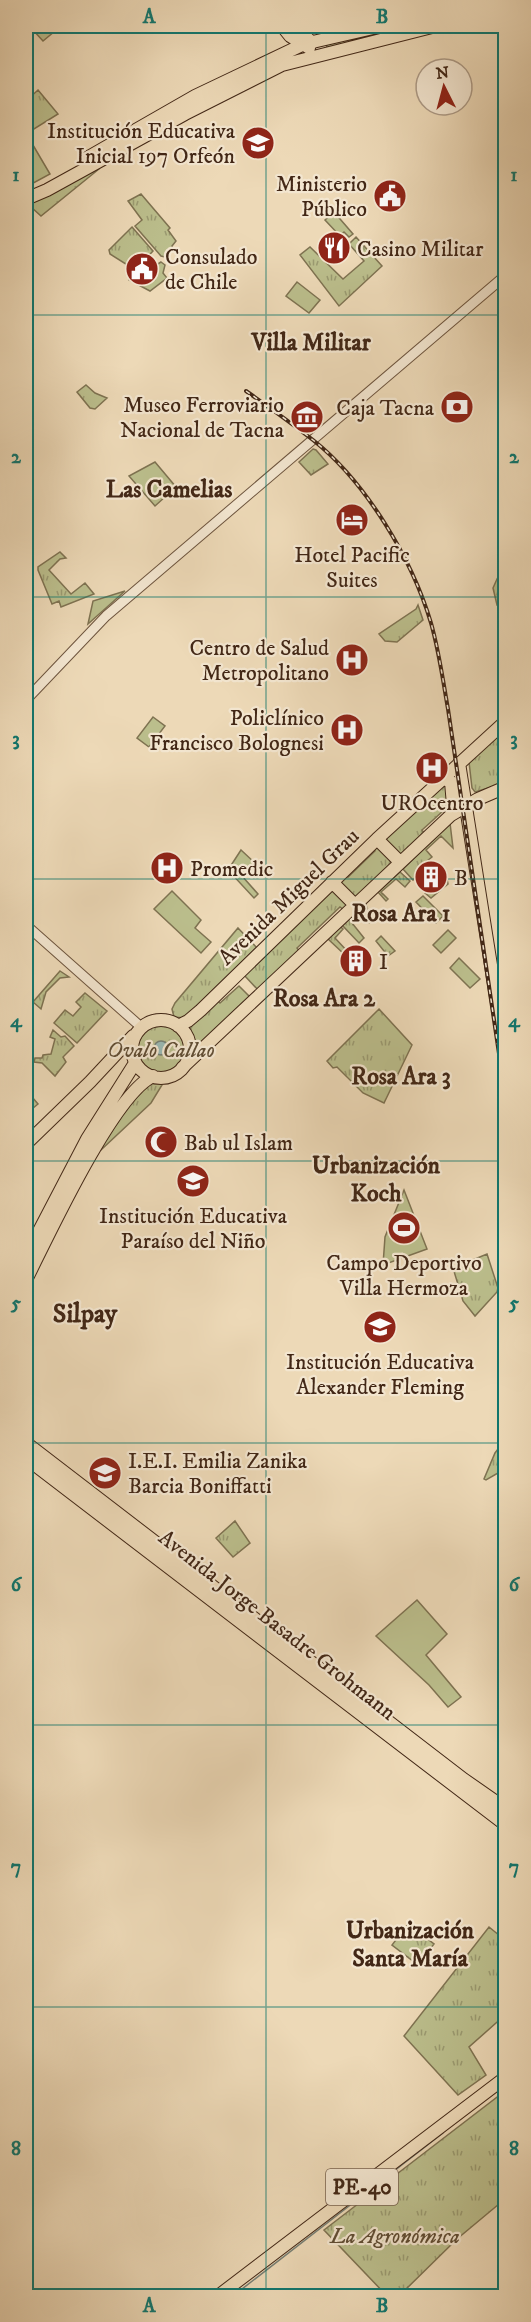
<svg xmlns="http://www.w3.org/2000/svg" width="531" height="2322" viewBox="0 0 531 2322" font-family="'IM FELL DW Pica',serif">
	<defs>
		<pattern id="grass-tufts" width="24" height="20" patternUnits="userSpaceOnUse" patternTransform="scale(1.5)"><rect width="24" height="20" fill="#bbbe8c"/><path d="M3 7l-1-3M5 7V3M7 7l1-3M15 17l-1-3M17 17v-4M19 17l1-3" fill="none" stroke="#9a9a71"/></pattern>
		<pattern id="water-ripples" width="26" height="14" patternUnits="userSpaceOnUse" patternTransform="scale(1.5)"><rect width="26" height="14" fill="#9ab9b4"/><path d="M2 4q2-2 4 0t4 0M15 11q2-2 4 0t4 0" fill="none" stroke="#7f9691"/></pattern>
	</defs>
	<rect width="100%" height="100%" fill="#edd9b7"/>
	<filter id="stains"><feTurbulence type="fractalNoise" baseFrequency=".00333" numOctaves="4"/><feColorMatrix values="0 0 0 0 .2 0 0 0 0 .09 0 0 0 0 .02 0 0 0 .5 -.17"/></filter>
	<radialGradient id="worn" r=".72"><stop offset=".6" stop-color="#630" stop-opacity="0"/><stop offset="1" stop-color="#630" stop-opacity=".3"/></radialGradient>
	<path fill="url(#grass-tufts)" stroke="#7e7251" stroke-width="1.5" d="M395,26l1,5 -69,17 -1,-7z
		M38,90l20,24 -32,20v-33z
		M97,168l2,1 -58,47 -11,-10 -1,-2z
		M141,194l29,34 -2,2 8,11 -4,5 1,4 -8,7 -4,-1 -26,-30 7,-6 -14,-19z
		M132,227l21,24 -13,14 -5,-4 -6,5 -19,-12 -1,-4z
		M356,237l26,29 -43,40 -39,-51 10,-8 33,32 21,-18 -15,-17z
		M161,262l4,3 -2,8 4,5 -17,13 -21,-11 3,-9 13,12 11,-11 -3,-5z
		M86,385l9,8 12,5 -12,11 -5,-1 -13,-16z
		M313,449l3,1 12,14 -17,11 -12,-13z
		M60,552l6,6 -6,1 -11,11 22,24 14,-11 9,11 -33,13 -2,-6 -7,3 -14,-34v-3z
		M497,579l8,9 -2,6 2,7 -8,4 -4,-17z
		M125,591l-37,33 5,-23z
		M418,605l5,15 -26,22 -12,-1 -6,-7 37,-25z
		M505,725v58l-30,9 -3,-4 -3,-26z
		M447,782l4,21 -6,10 -2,-2 -21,19 2,3 -23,22 -18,-16z
		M450,823l3,25 -12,-12 -15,14 6,7 -15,12 2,4 -6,7 -10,-11z
		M376,846l15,13 1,4 -37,35 -15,-14v-4l6,-6 2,3 27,-26 -2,-3z
		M400,872l10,9 -5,6 -9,-8 -15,13 7,7 -2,2 -8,-9z
		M446,874l2,10 -17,14 -6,-5z
		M333,890l15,12 -4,8 -4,-3 -43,41 3,4 -41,39 -15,-16z
		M423,896l20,20 -7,7 -20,-21z
		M366,905l3,8 -4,4 3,5 -11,-5 -5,6 12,15 -5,5 -17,-18z
		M340,926l3,3 -8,9 13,14 -3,3 -18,-17z
		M238,928l19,20 -73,70 -10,-1 -2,-8 3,-6z
		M381,936l14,15 -7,5 -12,-15z
		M60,971l9,6 -9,1 -14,14 -5,17 -8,-7z
		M239,986l12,12 -55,51 -8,-23 29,-26 3,3z
		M85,993l22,18 -30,32 -23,-20 11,-13 8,6 8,-9 -5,-5z
		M379,1009l33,36 -28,58 -21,-10 -26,-26 -4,1 -6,-7z
		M138 1049a23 23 0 1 1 46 0a23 23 0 1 1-46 0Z
		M53,1030l8,7 4,-1 9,10 -11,11 3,5 -11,14 -13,-13 -8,-1 1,-4h7l1,-3 8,-1 4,-15 -5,-2z
		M156,1081l6,4 -11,18 -49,46 2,-8 29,-44z
		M26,1090l12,14 -12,10z
		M487,1254l11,34 -1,4 -22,24 -12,-15 -10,-33z
		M505,1440v29l-19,11 -2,-1 11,-26z
		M235,1521l15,22 -17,14 -17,-19z
		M408,1924l26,20 -16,21 -26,-20z
		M489,1927l16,13v75l-36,32 17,28 -28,20 -54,-59z
		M505,2091v108l-48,40 -58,57h-12l-63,-66z"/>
	<path fill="#bbbe8c" stroke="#7e7251" stroke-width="1.5" d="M38,26h23l-18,15 -10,-11z
		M30,140l20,34 -24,13v-44z
		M334,212l19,22 -4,3 -5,-5 -4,4 -15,-16z
		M297,282l23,18 -11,13 -23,-17z
		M155,462l21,25 -21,19 -26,-30z
		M153,717l12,9 -16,21 -12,-9z
		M241,850l14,13 -13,13 16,18 -4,4 -26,-28z
		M172,891l29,29 -6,8 16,14 -10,11 -47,-44z
		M448,930l8,8 -15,15 -8,-8z
		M459,958l21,21 -10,9 -20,-20z
		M404,1190l23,59 -44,16 2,-28z
		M417,1600l30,34 -21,21 35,42 -13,10 -19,-22 -53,-49z"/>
	<path fill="url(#water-ripples)" stroke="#777f75" stroke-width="1.5" d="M154 1048a7 7 0 1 1 14 0a7 7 0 1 1-14 0Z"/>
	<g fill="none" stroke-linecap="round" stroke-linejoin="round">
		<path stroke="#777f75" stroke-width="1.5" d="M233,2296l210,-163"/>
		<defs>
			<path id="minor" d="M26,700l80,-84 400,-341
				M26,925l115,102"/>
			<path id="major" d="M282,26l8,10 19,12
				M296,26l16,17
				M85,159l110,-63 109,-52 78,-18
				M26,199l21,-9 138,-76 97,-49 154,-39
				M459,763l47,297
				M442,778l9,4 2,23 -2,10
				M377,839l23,23
				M332,882l23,23
				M132 1049a29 29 0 1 1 58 0a29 29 0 1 1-58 0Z
				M178,1026l10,-5 13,-11 176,-171 129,-118
				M182,1068l269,-253 27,-16 28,-12
				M26,1144l64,-62 43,-46
				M26,1256l61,-117 48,-76
				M26,1280c22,-44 87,-185 127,-204
				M218,2296l288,-219"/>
			<path id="highway" d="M26,1444l437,336 43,30
				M26,1457l480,367"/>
		</defs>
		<use href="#minor" stroke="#6d543e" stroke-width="11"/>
		<use href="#major" stroke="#422716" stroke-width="14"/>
		<use href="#highway" stroke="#422716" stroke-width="16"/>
		<use href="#minor" stroke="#f3e6d0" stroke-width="9"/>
		<use href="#major" stroke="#edd9b7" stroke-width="12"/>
		<use href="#highway" stroke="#edd9b7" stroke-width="14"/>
		<defs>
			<path id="rail" d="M246,391c23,16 45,32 67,49 53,42 99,119 118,183 8,28 12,58 17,86l58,392"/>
		</defs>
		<use href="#rail" stroke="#422716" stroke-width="4"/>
		<use href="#rail" stroke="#f3e6d0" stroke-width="1.5" stroke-dasharray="4.5" stroke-linecap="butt"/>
	</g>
	<path fill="none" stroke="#0f766e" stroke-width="1.5" stroke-opacity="0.55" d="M266,26v2270M26,315h480M26,597h480M26,879h480M26,1161h480M26,1443h480M26,1725h480M26,2007h480"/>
	<defs>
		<symbol id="school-disc" viewBox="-11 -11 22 22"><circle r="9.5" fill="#8f2418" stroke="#f3e6d0"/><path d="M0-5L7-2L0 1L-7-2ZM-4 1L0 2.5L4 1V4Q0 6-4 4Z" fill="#fff"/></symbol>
		<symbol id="civic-disc" viewBox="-11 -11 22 22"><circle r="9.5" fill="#8f2418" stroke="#f3e6d0"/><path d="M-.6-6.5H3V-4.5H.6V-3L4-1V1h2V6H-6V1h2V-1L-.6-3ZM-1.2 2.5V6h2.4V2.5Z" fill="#fff"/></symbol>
		<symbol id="restaurant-disc" viewBox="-11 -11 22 22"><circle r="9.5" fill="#8f2418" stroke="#f3e6d0"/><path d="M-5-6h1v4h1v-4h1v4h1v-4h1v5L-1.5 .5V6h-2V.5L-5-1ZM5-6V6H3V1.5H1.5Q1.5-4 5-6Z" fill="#fff"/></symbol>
		<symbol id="bank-disc" viewBox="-11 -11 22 22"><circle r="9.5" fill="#8f2418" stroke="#f3e6d0"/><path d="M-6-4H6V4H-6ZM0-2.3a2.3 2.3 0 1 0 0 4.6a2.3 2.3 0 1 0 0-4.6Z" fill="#fff"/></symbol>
		<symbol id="museum-disc" viewBox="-11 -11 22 22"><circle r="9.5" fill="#8f2418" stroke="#f3e6d0"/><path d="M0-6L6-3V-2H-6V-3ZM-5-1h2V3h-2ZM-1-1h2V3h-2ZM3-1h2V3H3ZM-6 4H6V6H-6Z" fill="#fff"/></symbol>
		<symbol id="hotel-disc" viewBox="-11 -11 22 22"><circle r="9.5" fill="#8f2418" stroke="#f3e6d0"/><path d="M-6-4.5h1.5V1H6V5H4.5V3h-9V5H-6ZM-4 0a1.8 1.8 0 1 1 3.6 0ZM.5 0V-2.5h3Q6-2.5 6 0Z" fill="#fff"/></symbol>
		<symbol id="hospital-disc" viewBox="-11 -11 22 22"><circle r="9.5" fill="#8f2418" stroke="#f3e6d0"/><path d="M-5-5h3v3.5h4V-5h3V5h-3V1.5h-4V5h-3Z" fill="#fff"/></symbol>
		<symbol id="building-disc" viewBox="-11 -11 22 22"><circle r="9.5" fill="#8f2418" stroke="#f3e6d0"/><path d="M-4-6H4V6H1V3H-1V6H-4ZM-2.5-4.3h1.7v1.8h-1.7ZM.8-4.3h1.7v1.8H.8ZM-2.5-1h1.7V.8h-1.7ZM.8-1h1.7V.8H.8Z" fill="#fff"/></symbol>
		<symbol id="mosque-disc" viewBox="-11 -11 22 22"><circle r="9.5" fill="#8f2418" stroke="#f3e6d0"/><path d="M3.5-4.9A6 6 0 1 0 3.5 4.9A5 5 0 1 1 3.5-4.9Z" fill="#fff"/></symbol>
		<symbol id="stadium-disc" viewBox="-11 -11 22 22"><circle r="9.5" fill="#8f2418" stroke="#f3e6d0"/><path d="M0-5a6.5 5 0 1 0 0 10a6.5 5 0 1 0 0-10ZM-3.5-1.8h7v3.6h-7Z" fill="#fff"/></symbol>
	</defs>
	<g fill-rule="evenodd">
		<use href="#school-disc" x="239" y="124" width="38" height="38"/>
		<use href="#civic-disc" x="371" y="177" width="38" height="38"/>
		<use href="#restaurant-disc" x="315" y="229" width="38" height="38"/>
		<use href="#civic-disc" x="123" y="250" width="38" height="38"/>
		<use href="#bank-disc" x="438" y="388" width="38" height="38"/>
		<use href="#museum-disc" x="288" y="398" width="38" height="38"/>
		<use href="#hotel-disc" x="333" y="501" width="38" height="38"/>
		<use href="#hospital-disc" x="333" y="641" width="38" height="38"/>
		<use href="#hospital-disc" x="328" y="711" width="38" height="38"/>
		<use href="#hospital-disc" x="413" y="749" width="38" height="38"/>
		<use href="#hospital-disc" x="148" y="849" width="38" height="38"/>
		<use href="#building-disc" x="412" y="858" width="38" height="38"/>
		<use href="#building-disc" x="337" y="942" width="38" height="38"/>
		<use href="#mosque-disc" x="142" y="1123" width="38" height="38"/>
		<use href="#school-disc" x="174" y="1162" width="38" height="38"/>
		<use href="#stadium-disc" x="385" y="1209" width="38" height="38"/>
		<use href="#school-disc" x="361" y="1308" width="38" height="38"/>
		<use href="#school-disc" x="86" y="1454" width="38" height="38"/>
	</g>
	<g text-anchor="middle" stroke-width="4.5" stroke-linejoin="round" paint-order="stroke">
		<rect fill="#f3e6d0" stroke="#77604e" stroke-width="1.5" x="326" y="2169" width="72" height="36" rx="4.5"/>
		<g font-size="21" font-weight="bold" fill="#422716">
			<text x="362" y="2194">PE-40</text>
		</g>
		<g font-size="22" fill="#422716" stroke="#f3e6d0" text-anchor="start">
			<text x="235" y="138" text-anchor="end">Institución Educativa<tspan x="235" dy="25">Inicial 197 Orfeón</tspan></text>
			<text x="367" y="191" text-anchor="end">Ministerio<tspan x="367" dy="25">Público</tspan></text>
			<text x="357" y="256">Casino Militar</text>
			<text x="165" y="264">Consulado<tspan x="165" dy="25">de Chile</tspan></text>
			<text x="284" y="412" text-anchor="end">Museo Ferroviario<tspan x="284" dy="25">Nacional de Tacna</tspan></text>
			<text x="434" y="415" text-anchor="end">Caja Tacna</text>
			<text x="352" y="562" text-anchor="middle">Hotel Pacific<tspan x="352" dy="25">Suites</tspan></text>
			<text x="329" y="655" text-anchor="end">Centro de Salud<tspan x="329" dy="25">Metropolitano</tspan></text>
			<text x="324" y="725" text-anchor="end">Policlínico<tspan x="324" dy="25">Francisco Bolognesi</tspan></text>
			<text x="432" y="810" text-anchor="middle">UROcentro</text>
			<text x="190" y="876">Promedic</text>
			<text x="454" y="885">B</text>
			<text x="379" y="969">I</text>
			<text x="184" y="1150">Bab ul Islam</text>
			<text x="193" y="1223" text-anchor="middle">Institución Educativa<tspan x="193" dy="25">Paraíso del Niño</tspan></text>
			<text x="404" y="1270" text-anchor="middle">Campo Deportivo<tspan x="404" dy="25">Villa Hermoza</tspan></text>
			<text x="380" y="1369" text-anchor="middle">Institución Educativa<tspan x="380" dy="25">Alexander Fleming</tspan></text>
			<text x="128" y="1468">I.E.I. Emilia Zanika<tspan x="128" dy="25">Barcia Boniffatti</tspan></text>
		</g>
		<g font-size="22" fill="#422716" stroke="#f3e6d0">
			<text transform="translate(288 896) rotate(-44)" y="8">Avenida Miguel Grau</text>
			<text transform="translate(278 1624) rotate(38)" y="8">Avenida Jorge Basadre Grohmann</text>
		</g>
		<g font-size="22" font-style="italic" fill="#604d34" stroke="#f3e6d0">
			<text x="161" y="1057">Óvalo Callao</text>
			<text x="395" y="2243">La Agronómica</text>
		</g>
		<g font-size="24" font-weight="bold" fill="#422716" stroke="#f3e6d0">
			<text x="311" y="350">Villa Militar</text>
			<text x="169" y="497">Las Camelias</text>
			<text x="401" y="921">Rosa Ara 1</text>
			<text x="324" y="1006">Rosa Ara 2</text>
			<text x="401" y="1084">Rosa Ara 3</text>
			<text x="376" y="1173">Urbanización<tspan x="376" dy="28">Koch</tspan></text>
			<text x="410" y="1938">Urbanización<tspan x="410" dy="28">Santa María</tspan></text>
		</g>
		<g font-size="26" font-weight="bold" fill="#422716" stroke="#f3e6d0">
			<text x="85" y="1322">Silpay</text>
		</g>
	</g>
	<rect width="531" height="2322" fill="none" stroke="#edd9b7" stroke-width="66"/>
	<g transform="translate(444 87) rotate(354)"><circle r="28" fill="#f3e6d0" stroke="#ac9a86" stroke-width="1.5"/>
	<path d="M0-4.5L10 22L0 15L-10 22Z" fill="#8f2418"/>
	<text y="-9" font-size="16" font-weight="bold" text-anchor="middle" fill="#422716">N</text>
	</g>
	<rect x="33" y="33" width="465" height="2256" fill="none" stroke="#0f766e" stroke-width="2"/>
	<g font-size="20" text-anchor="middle" font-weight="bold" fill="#0f766e">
		<text x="149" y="23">A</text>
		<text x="382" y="23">B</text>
		<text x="16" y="181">1</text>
		<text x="514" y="181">1</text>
		<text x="16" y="463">2</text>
		<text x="514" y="463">2</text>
		<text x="16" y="745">3</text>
		<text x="514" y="745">3</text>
		<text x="16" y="1027">4</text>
		<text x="514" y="1027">4</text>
		<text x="16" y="1309">5</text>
		<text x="514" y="1309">5</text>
		<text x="16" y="1591">6</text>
		<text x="514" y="1591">6</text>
		<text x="16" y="1873">7</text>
		<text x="514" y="1873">7</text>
		<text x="16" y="2155">8</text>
		<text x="514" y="2155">8</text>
		<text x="149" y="2312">A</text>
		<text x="382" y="2312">B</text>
	</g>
	<rect width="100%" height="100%" filter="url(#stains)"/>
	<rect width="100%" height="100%" fill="url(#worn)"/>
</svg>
